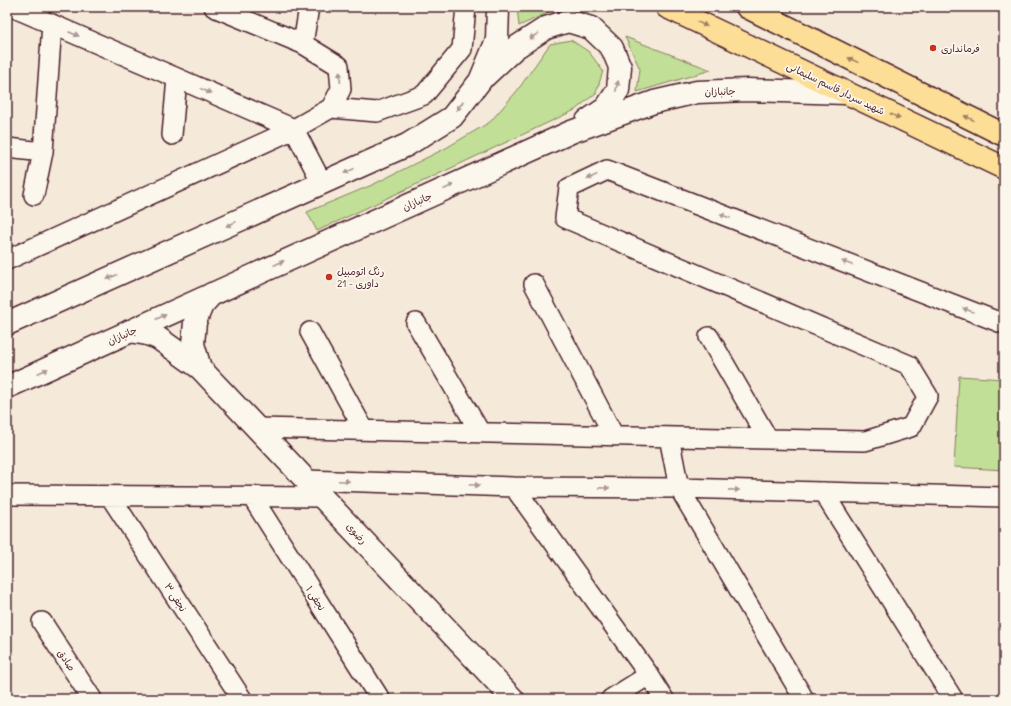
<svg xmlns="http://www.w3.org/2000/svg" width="1011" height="706" viewBox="0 0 1011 706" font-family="Delius,'Playpen Sans Arabic',sans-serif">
	<rect width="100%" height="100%" fill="#f5e9d9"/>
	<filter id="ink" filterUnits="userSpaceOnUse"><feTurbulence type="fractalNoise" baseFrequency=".025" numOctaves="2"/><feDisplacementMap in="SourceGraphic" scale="8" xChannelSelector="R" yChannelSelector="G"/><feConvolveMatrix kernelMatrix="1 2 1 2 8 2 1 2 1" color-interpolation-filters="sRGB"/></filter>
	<g filter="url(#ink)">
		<path fill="#c1df97" stroke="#867f61" d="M517,7h43l-41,19z
			M625,37l86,33 -74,22 3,-23z
			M571,40l18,12 14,19 -7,22 -21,17 -258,121 -10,-19 65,-27 74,-37 44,-26 27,-31 33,-47z
			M959,376l45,3v91l-50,-3z"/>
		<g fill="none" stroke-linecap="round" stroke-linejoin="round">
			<defs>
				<path id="minor" d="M12,7l165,71 117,51 37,-21 10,-19 -2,-23 -36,-22 -89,-37
					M303,44l6,-37
					M331,108l46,4 47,-17 38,-46 4,-42
					M172,135l5,-57
					M7,148l36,4
					M34,195l9,-43 9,-128
					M7,260l287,-131 28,54
					M534,284l80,152
					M416,323l64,109
					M310,332l54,98
					M709,337l59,102
					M256,428l609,13 46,-14 17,-31 -19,-31 -344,-147 4,-30 38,-18 397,154
					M669,437l10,51 125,211
					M305,480l209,7 165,1 325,9
					M514,487l135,188 15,24
					M823,492l130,207
					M7,495l316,2
					M110,496l132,203
					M252,497l128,202
					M42,622l50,77
					M611,699l38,-24"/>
				<path id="tertiary" d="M130,331l17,3 11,4 42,30 313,331
					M200,368l-7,-24 2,-22 7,-17 10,-11"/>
				<path id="secondary" d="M485,76l30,-28 31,-20 22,-7 23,7 21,20 8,19 -2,23 -12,18 -19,13
					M7,324l400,-179 45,-28 28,-36 17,-41 1,-33
					M7,387l564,-255 83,-30 43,-10 51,-2 99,3"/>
				<path id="primary" d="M667,7l337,161
					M747,7l257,128"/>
			</defs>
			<use href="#minor" stroke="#4a1f2b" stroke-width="22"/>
			<use href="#tertiary" stroke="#4a1f2b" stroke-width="25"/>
			<use href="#secondary" stroke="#4a1f2b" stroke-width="25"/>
			<use href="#primary" stroke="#4a1f2b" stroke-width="25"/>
			<use href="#minor" stroke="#fbf7ec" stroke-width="19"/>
			<use href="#tertiary" stroke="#fbf7ec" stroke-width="22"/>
			<use href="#secondary" stroke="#fbf7ec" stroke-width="22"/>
			<use href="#primary" stroke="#fcde96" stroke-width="22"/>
		</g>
		<defs><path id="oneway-solid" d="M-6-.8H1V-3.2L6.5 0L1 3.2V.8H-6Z"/></defs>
		<g fill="#a37e60">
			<use href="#oneway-solid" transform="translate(702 24) rotate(26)"/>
			<use href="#oneway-solid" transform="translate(853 60) rotate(-154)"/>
			<use href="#oneway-solid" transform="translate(895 116) rotate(26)"/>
			<use href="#oneway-solid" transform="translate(969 118) rotate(-154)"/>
		</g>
		<g fill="#ab9695">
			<use href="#oneway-solid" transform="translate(74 34) rotate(23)"/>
			<use href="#oneway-solid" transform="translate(534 36) rotate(148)"/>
			<use href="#oneway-solid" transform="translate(340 77) rotate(-94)"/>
			<use href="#oneway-solid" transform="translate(617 86) rotate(-77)"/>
			<use href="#oneway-solid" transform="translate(206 91) rotate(24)"/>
			<use href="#oneway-solid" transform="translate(460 106) rotate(129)"/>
			<use href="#oneway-solid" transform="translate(349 171) rotate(156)"/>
			<use href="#oneway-solid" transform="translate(592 177) rotate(154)"/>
			<use href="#oneway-solid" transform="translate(449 187) rotate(-24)"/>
			<use href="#oneway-solid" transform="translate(725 216) rotate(-159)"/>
			<use href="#oneway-solid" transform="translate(231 224) rotate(156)"/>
			<use href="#oneway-solid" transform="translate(279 263) rotate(-24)"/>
			<use href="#oneway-solid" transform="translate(847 263) rotate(-159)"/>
			<use href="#oneway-solid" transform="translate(112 277) rotate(156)"/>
			<use href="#oneway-solid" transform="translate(968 310) rotate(-159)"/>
			<use href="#oneway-solid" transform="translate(161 317) rotate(-24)"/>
			<use href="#oneway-solid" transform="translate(43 371) rotate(-24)"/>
			<use href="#oneway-solid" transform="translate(344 481) rotate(2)"/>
			<use href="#oneway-solid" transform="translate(474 485) rotate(2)"/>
			<use href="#oneway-solid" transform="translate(604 488) rotate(1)"/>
			<use href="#oneway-solid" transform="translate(734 490) rotate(1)"/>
		</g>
	</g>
	<g fill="#c8321e" stroke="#fbf7ec" stroke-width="1.5">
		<circle cx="933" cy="48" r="4"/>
		<circle cx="329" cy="277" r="4"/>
	</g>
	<g text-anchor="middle" stroke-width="3.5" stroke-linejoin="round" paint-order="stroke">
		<g font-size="10" fill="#4a1f2b" stroke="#fbf7ec" text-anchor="start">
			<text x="941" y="52">فرمانداری</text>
			<text x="337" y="275">رنگ اتومبیل<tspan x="337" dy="12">21 - داوری</tspan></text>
		</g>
		<g font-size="10" fill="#4a1f2b" stroke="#fbf7ec">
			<text transform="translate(836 88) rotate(26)" y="4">شهید سردار قاسم سلیمانی</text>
			<text transform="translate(720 91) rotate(-2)" y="4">جانبازان</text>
			<text transform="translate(417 201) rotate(-24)" y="4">جانبازان</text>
			<text transform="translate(122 335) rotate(-24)" y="4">جانبازان</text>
			<text transform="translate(357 533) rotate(47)" y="4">رضوی</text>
			<text transform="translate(176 597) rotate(57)" y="4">نجفی ۳</text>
			<text transform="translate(316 598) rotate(58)" y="4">نجفی ۱</text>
			<text transform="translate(67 660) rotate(57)" y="4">صادق</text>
		</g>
	</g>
	<rect width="1011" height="706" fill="none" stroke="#fbf7ec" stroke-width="24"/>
	<rect x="12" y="12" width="987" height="682" fill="none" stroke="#4a1f2b" stroke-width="1.5" filter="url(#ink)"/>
</svg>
